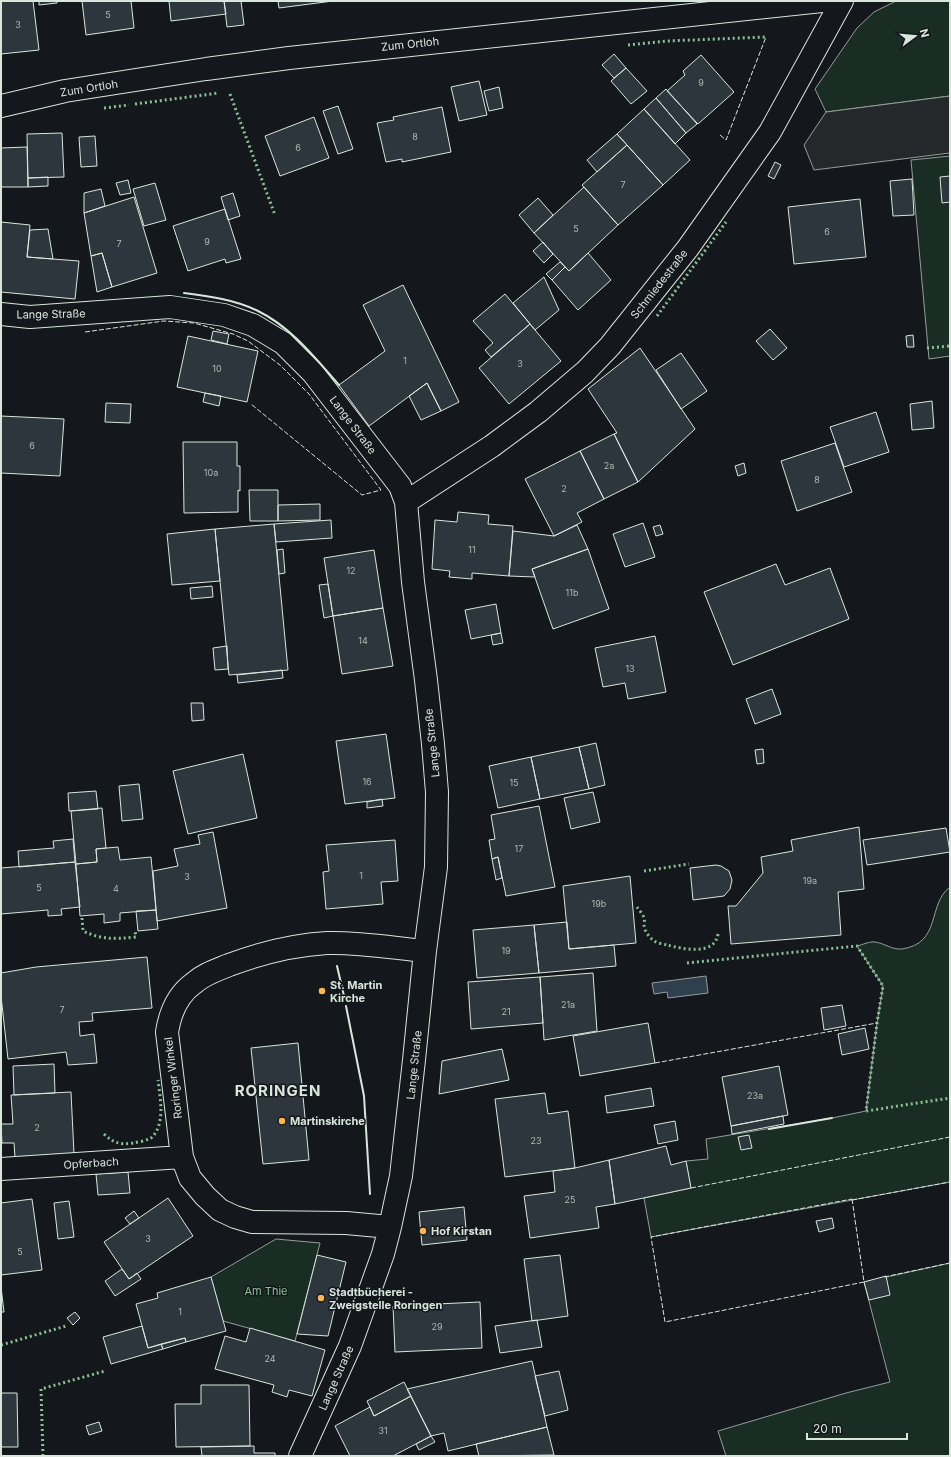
<svg xmlns="http://www.w3.org/2000/svg" width="951" height="1457" viewBox="0 0 951 1457" font-family="Inter,sans-serif">
	<rect width="100%" height="100%" fill="#14181c"/>
	<path fill="#1a2d24" stroke="#939e99" d="M896,1h54v95l-124,16 -11,-23 42,-61 17,-16z
		M950,156v200l-21,3 -18,-199z
		M950,887v295l-299,55 -7,-39 47,-10 -5,-27 22,-2 -2,-20 126,-21 34,-7 11,-88 6,-37 -26,-40c5,-1 13,-5 18,-4 9,1 17,8 27,7 40,-6 25,-45 48,-62z
		M276,1239l44,4 -25,98 -72,-20 -12,-44z
		M950,1263v193h-224l-8,-25 128,-38 44,-11 -26,-100z"/>
	<path fill="#24282b" stroke="#939e99" d="M950,96v57l-136,17 -10,-25 22,-33z"/>
	<path fill="#2f3f4d" stroke="#939e99" d="M706,976l2,17 -40,5 -1,-6 -13,2 -2,-11z"/>
	<path fill="#2c363c" stroke="#d8e6dc" d="M1,1h32l6,49 -38,4z
		M39,1h18v2l-18,2z
		M82,1h49l3,27 -48,7z
		M169,1h55l2,13 -55,7z
		M224,1h17l3,24 -17,2z
		M278,1h55l-54,7z
		M614,54l12,14 -12,10 -12,-13z
		M701,55l33,37 -36,32 -31,-33 18,-16 -2,-4z
		M626,68l21,23 -16,13 -20,-23z
		M479,81l8,34 -28,6 -8,-34z
		M499,87l4,21 -14,3 -5,-20z
		M666,89l31,35 -11,9 -30,-35z
		M656,98l30,35 -11,11 -31,-35z
		M338,106l15,43 -15,5 -15,-43z
		M442,107l9,45 -49,10v-3l-16,3 -9,-39 17,-3 -1,-3z
		M644,109l46,51 -27,25 -46,-51z
		M314,117l15,41 -49,18 -15,-40z
		M62,133l2,44 -36,1 -1,-44z
		M617,134l10,11 -30,27 -10,-12z
		M95,136l2,30 -16,1 -2,-30z
		M627,145l36,40 -45,40 -36,-40z
		M27,147l1,40h-27v-39z
		M775,162l6,3 -7,14 -6,-3z
		M950,176v26l-8,1 -2,-26z
		M48,177v9l-20,1v-9z
		M912,179l2,36 -21,1 -3,-35z
		M128,180l3,13 -11,2 -4,-12z
		M155,183l11,37 -22,6 -11,-37z
		M584,187l34,38 -49,46 -35,-38z
		M101,189l4,17 -21,7v-20z
		M233,193l7,23 -12,4 -7,-23z
		M134,197l23,76 -45,14 -10,-34 -11,3 -7,-43z
		M538,198l15,17 -19,18 -15,-18z
		M860,199l6,58 -72,7 -6,-57z
		M225,209l16,50 -15,4 -1,-4 -37,12 -15,-45z
		M1,222l29,3 -3,32 52,4 -4,38 -74,-7z
		M48,229l5,30 -26,-2 3,-27z
		M543,242l10,12 -9,9 -11,-12z
		M102,253l10,34 -15,5 -6,-36z
		M588,253l23,27 -33,30 -26,-30 13,-13 4,4z
		M560,262l5,5 -13,13 -6,-6z
		M544,277l15,33 -24,20 -22,-27z
		M403,285l56,117 -18,9 -14,-28 -58,43 -30,-41 46,-34 -22,-46z
		M505,294l25,30 -39,33 -6,-7 8,-7 -20,-22z
		M530,324l31,37 -52,43 -30,-36z
		M770,329l17,19 -14,12 -17,-19z
		M213,331l16,3 -2,10 -16,-4z
		M913,335l1,12h-7l-1,-11z
		M188,336l70,15 -11,51 -70,-15z
		M640,348l55,81 -57,53 -24,-48 3,-1 -29,-44z
		M681,353l26,38 -26,18 -25,-39z
		M427,383l14,28 -20,9 -12,-24z
		M205,393l16,3 -2,10 -16,-4z
		M932,401l2,27 -22,2 -2,-26z
		M106,403l25,1 -1,19 -25,-1z
		M876,412l13,40 -45,15 -14,-40z
		M1,416l63,3 -4,57 -59,-3z
		M614,434l24,48 -34,17 -24,-48z
		M183,442h54v24h3v25l-2,-1v22l-54,1z
		M835,443l17,49 -55,19 -16,-50z
		M580,451l24,48 -27,14 5,9 -28,14 -29,-57z
		M744,463l2,10 -8,3 -3,-10z
		M249,490h29v31h-28z
		M320,504v16l-42,1v-16z
		M458,512l31,3 -1,9 25,2 -4,50 -37,-3v6l-23,-2 1,-6 -18,-2 3,-49 22,2z
		M331,520l1,18 -56,4 -2,-18z
		M643,523l12,34 -30,10 -12,-33z
		M274,524l14,146 -59,5 -14,-146z
		M577,525l11,24 -56,20 3,8 -26,-1 4,-45 41,5z
		M660,525l3,9 -7,2 -3,-9z
		M215,529l5,52 -48,4 -5,-51z
		M283,549l2,24 -6,1 -2,-24z
		M588,549l21,60 -56,20 -21,-60z
		M374,550l9,58 -50,8 -9,-58z
		M776,564l9,21 45,-17 19,51 -116,46 -29,-73z
		M328,584l5,32 -9,2 -5,-33z
		M212,586l1,11 -22,2 -1,-11z
		M496,604l5,29 -30,6 -6,-29z
		M383,608l10,58 -51,8 -9,-58z
		M501,633l2,10 -10,2 -2,-10z
		M655,636l11,56 -38,7 -3,-16 -22,4 -8,-39z
		M227,646l1,23 -13,1 -2,-22z
		M282,670l1,8 -45,5 -1,-8z
		M772,689l9,25 -26,10 -9,-25z
		M191,703h12l1,17 -12,1z
		M386,734l9,64 -50,6 -9,-63z
		M596,743l9,42 -16,4 -10,-42z
		M579,747l10,42 -49,10 -9,-42z
		M763,749l1,14 -7,1 -2,-14z
		M243,754l14,64 -69,16 -15,-63z
		M531,757l9,42 -42,9 -9,-42z
		M139,784l4,35 -21,2 -3,-35z
		M96,791l2,18 -29,2 -1,-18z
		M593,792l7,30 -29,7 -7,-31z
		M382,799l1,7 -16,2v-6z
		M539,806l16,81 -49,9 -8,-39 -6,2 -3,-19 6,-1 -4,-24z
		M102,808l4,40 -10,1 1,13 -21,2 -5,-53z
		M859,827l5,62 -26,3 3,43 -110,9 -3,-38h8l27,-33 -2,-16 32,-6 -2,-11z
		M946,828l4,24 -83,13 -4,-25z
		M213,832l14,76 -70,13 -4,-50 25,-5 -4,-17 26,-5 -2,-9z
		M73,839l2,23 -56,5 -1,-16 36,-3 -1,-7z
		M395,840l3,41 -17,1 2,22 -57,5 -3,-37 6,-1 -3,-26z
		M118,847l2,13 31,-3 5,53 -36,3v8l-16,2v-9l-24,2 -4,-52 21,-2 -1,-13z
		M498,857l4,21 -6,2 -4,-21z
		M75,862l5,45 -19,2 1,6 -14,1v-6l-47,4v-46z
		M716,865l5,1 8,5 3,9 -2,9 -6,7 -31,4 -3,-32z
		M630,876l6,67 -67,6 -6,-63z
		M156,910l2,19 -20,2 -2,-20z
		M567,922l2,27 45,-4 2,21 -77,7 -5,-48z
		M534,925l5,48 -62,5 -4,-48z
		M147,957l5,51 -60,5 1,8 -14,1 1,14 14,-2 3,29 -29,2 -2,-13 -58,7 -7,-63v-23l35,-6z
		M593,973l4,58 -53,9 -4,-63z
		M540,977l3,46 -72,6 -3,-47z
		M842,1005l4,21 -22,4 -3,-22z
		M648,1023l7,40 -75,13 -7,-40z
		M865,1028l4,21 -27,6 -4,-21z
		M298,1043l11,117 -46,4 -12,-116z
		M502,1049l7,31 -70,14 3,-33z
		M54,1064l1,29 -41,2 -1,-29z
		M779,1066l9,49 -57,11 -9,-49z
		M651,1088l3,18 -47,7 -2,-17z
		M71,1092l3,62 -59,3 -1,-14h-12l-1,-19h12l-2,-29z
		M545,1093l3,21 20,-3 7,57 -70,9 -10,-78z
		M783,1116l1,8 -52,10 -1,-8z
		M675,1121l3,19 -20,4 -4,-19z
		M749,1135l3,13 -11,2 -3,-13z
		M666,1146l5,19 15,-4 5,27 -76,16 -6,-44z
		M609,1160l6,44 -19,3 3,21 -69,10 -6,-42 31,-4 -2,-21 22,-3z
		M128,1172l2,21 -32,2 -2,-21z
		M168,1198l25,38 -64,43 -25,-37z
		M32,1199l10,71 -41,5v-72z
		M69,1201l5,36 -16,2 -4,-36z
		M464,1207l3,33 -45,5 -3,-33z
		M134,1211l5,7 -9,6 -5,-6z
		M832,1218l2,10 -15,4 -3,-11z
		M317,1255l29,7 -18,74 -31,-2z
		M560,1255l8,61 -36,5 -8,-62z
		M122,1269l7,10 8,-6 4,6 -26,17 -10,-15z
		M886,1276l4,19 -21,5 -5,-18z
		M211,1277l15,54 -40,11 -1,-4 -37,10 -12,-44 22,-6 -1,-5z
		M1,1287l3,25h-3z
		M480,1302l2,46 -87,4 -2,-46z
		M75,1312l5,6 -7,7 -6,-7z
		M537,1320l5,27 -42,6 -5,-27z
		M142,1326l6,22 13,-4 2,5 -52,15 -8,-27z
		M250,1328l75,22 -13,46 -23,-6 -2,7 -15,-5 2,-7 -59,-16 10,-33 21,6z
		M185,1338l1,4 -23,7 -2,-5z
		M532,1361l15,66 -99,24 -4,-18 -13,3 -24,-47z
		M559,1371l9,39 -23,6 -10,-40z
		M404,1382l7,14 -37,20 -7,-15z
		M201,1385h48l1,61 -74,1 -1,-43h26z
		M1,1393h16l1,54h-17z
		M411,1396l20,40 -38,20h-43l-15,-30 35,-19 4,9z
		M99,1422l3,9 -13,4 -3,-9z
		M547,1427l7,28 -75,1 -3,-12z
		M431,1436l4,6 -16,8 -3,-6z
		M254,1446v7h21v3h-73l-1,-9z"/>
	<g fill="none" stroke-linecap="round" stroke-linejoin="round">
		<defs>
			<path id="street" d="M1,106l64,-15 141,-22 83,-11 533,-57
				M1,314l29,3 140,-10 54,8 29,10 30,18 30,30 87,113 6,16 7,80 13,98 7,64 4,48 -1,75 -11,84 -11,109 -13,116 -11,51 -7,27 -33,92 -50,110
				M406,502l86,-56 46,-34 47,-40 25,-26 78,-98 82,-116 72,-131
				M1,1169l181,-12
				M390,1227l-44,-4 -94,-1 -17,-5 -15,-7 -15,-14 -15,-18 -8,-21 -15,-125c3,-19 10,-37 27,-49 10,-9 23,-13 35,-18 32,-12 64,-20 98,-22 33,-1 66,5 98,8"/>
		</defs>
		<use href="#street" stroke="#d8e6dc" stroke-width="24"/>
		<use href="#street" stroke="#14181c" stroke-width="22"/>
		<path stroke="#8ac095" stroke-width="3" stroke-dasharray="2 3" stroke-linecap="butt" d="M628,45l39,-4 99,-4
			M230,94l45,121
			M135,104l84,-11
			M104,108l25,-3
			M657,316l69,-94
			M927,348l23,-2
			M644,871l45,-7
			M637,907c2,3 6,7 7,11 1,2 0,4 0,6 0,6 4,12 9,16 3,3 10,4 14,5 16,4 48,11 51,-11
			M82,918l1,13c19,9 32,8 53,6l-1,-6
			M687,963l170,-17 26,40 -6,37 -11,88 84,-13
			M104,1134c9,9 17,11 29,9 5,-1 13,-2 18,-5 15,-13 9,-41 7,-58
			M1,1345l65,-19
			M43,1456l-2,-67 64,-18"/>
		<path stroke="#d8e6dc" stroke-width="1" stroke-dasharray="5 2" stroke-linecap="butt" d="M720,135l6,5 40,-103
			M85,332l79,-11 30,2 39,11 15,7 32,24 29,29 72,96 -19,5 -111,-91
			M655,1063l222,-40
			M691,1188l259,-51
			M852,1199l12,83 -199,40 -14,-85z
			M852,1200l98,-18
			M884,1277l66,-14"/>
		<path stroke="#d8e6dc" stroke-width="2" d="M184,293c25,3 52,7 74,18 33,16 57,47 81,74
			M337,966l7,30
			M346,1006l18,90 6,98
			M769,1129l63,-11"/>
	</g>
	<g fill="#ffb74d" stroke="#14181c" stroke-width="1.5">
		<circle cx="322" cy="991" r="4"/>
		<circle cx="282" cy="1121" r="4"/>
		<circle cx="423" cy="1231" r="4"/>
		<circle cx="321" cy="1298" r="4"/>
	</g>
	<g text-anchor="middle" stroke-width="3" stroke-linejoin="round" paint-order="stroke">
		<g font-size="9" fill="#adbab4">
			<text x="108" y="18">5</text>
			<text x="18" y="28">3</text>
			<text x="701" y="86">9</text>
			<text x="415" y="140">8</text>
			<text x="298" y="151">6</text>
			<text x="623" y="188">7</text>
			<text x="576" y="232">5</text>
			<text x="827" y="235">6</text>
			<text x="207" y="245">9</text>
			<text x="119" y="247">7</text>
			<text x="405" y="364">1</text>
			<text x="520" y="367">3</text>
			<text x="217" y="372">10</text>
			<text x="32" y="449">6</text>
			<text x="609" y="469">2a</text>
			<text x="211" y="476">10a</text>
			<text x="817" y="483">8</text>
			<text x="564" y="492">2</text>
			<text x="472" y="553">11</text>
			<text x="351" y="574">12</text>
			<text x="572" y="596">11b</text>
			<text x="363" y="644">14</text>
			<text x="630" y="672">13</text>
			<text x="367" y="785">16</text>
			<text x="514" y="786">15</text>
			<text x="519" y="852">17</text>
			<text x="361" y="879">1</text>
			<text x="187" y="880">3</text>
			<text x="810" y="884">19a</text>
			<text x="39" y="891">5</text>
			<text x="116" y="892">4</text>
			<text x="599" y="907">19b</text>
			<text x="506" y="954">19</text>
			<text x="568" y="1008">21a</text>
			<text x="62" y="1013">7</text>
			<text x="506" y="1015">21</text>
			<text x="755" y="1099">23a</text>
			<text x="37" y="1131">2</text>
			<text x="536" y="1144">23</text>
			<text x="570" y="1203">25</text>
			<text x="148" y="1242">3</text>
			<text x="20" y="1255">5</text>
			<text x="180" y="1315">1</text>
			<text x="437" y="1330">29</text>
			<text x="270" y="1362">24</text>
			<text x="383" y="1434">31</text>
		</g>
		<g font-size="11" fill="#d8e6dc" stroke="#14181c">
			<text transform="translate(410 44) rotate(-6)" y="4">Zum Ortloh</text>
			<text transform="translate(89 88) rotate(-9)" y="4">Zum Ortloh</text>
			<text transform="translate(659 284) rotate(-52)" y="4">Schmiedestraße</text>
			<text transform="translate(51 314) rotate(-1)" y="4">Lange Straße</text>
			<text transform="translate(353 425) rotate(53)" y="4">Lange Straße</text>
			<text transform="translate(432 743) rotate(-96)" y="4">Lange Straße</text>
			<text transform="translate(414 1065) rotate(-84)" y="4">Lange Straße</text>
			<text transform="translate(173 1078) rotate(-97)" y="4">Roringer Winkel</text>
			<text transform="translate(91 1163) rotate(-4)" y="4">Opferbach</text>
			<text transform="translate(336 1378) rotate(-66)" y="4">Lange Straße</text>
		</g>
		<g font-size="11" font-weight="bold" fill="#d8e6dc" stroke="#14181c" text-anchor="start">
			<text x="330" y="989">St. Martin<tspan x="330" dy="13">Kirche</tspan></text>
			<text x="290" y="1125">Martinskirche</text>
			<text x="431" y="1235">Hof Kirstan</text>
			<text x="329" y="1296">Stadtbücherei -<tspan x="329" dy="13">Zweigstelle Roringen</tspan></text>
		</g>
		<g font-size="11" fill="#8ac095" stroke="#14181c">
			<text x="266" y="1295">Am Thie</text>
		</g>
		<g font-size="15" font-weight="bold" letter-spacing="1" fill="#d8e6dc" stroke="#14181c">
			<text x="278" y="1096">RORINGEN</text>
		</g>
	</g>
	<rect width="951" height="1457" fill="none" stroke="#d8e6dc" stroke-width="4"/>
	<g transform="translate(915 36) rotate(74)" stroke="#14181c" stroke-width="3" paint-order="stroke">
	<path d="M0-3L7 15L0 10L-7 15Z" fill="#d8e6dc"/>
	<text y="-6" font-size="11" font-weight="bold" text-anchor="middle" fill="#d8e6dc">N</text>
	</g>
	<path d="M807 1433v6h100v-6" fill="none" stroke="#d8e6dc" stroke-width="2"/>
	<text x="813" y="1433" font-size="12" fill="#d8e6dc" stroke="#14181c" stroke-width="3" paint-order="stroke">20 m</text>
</svg>
